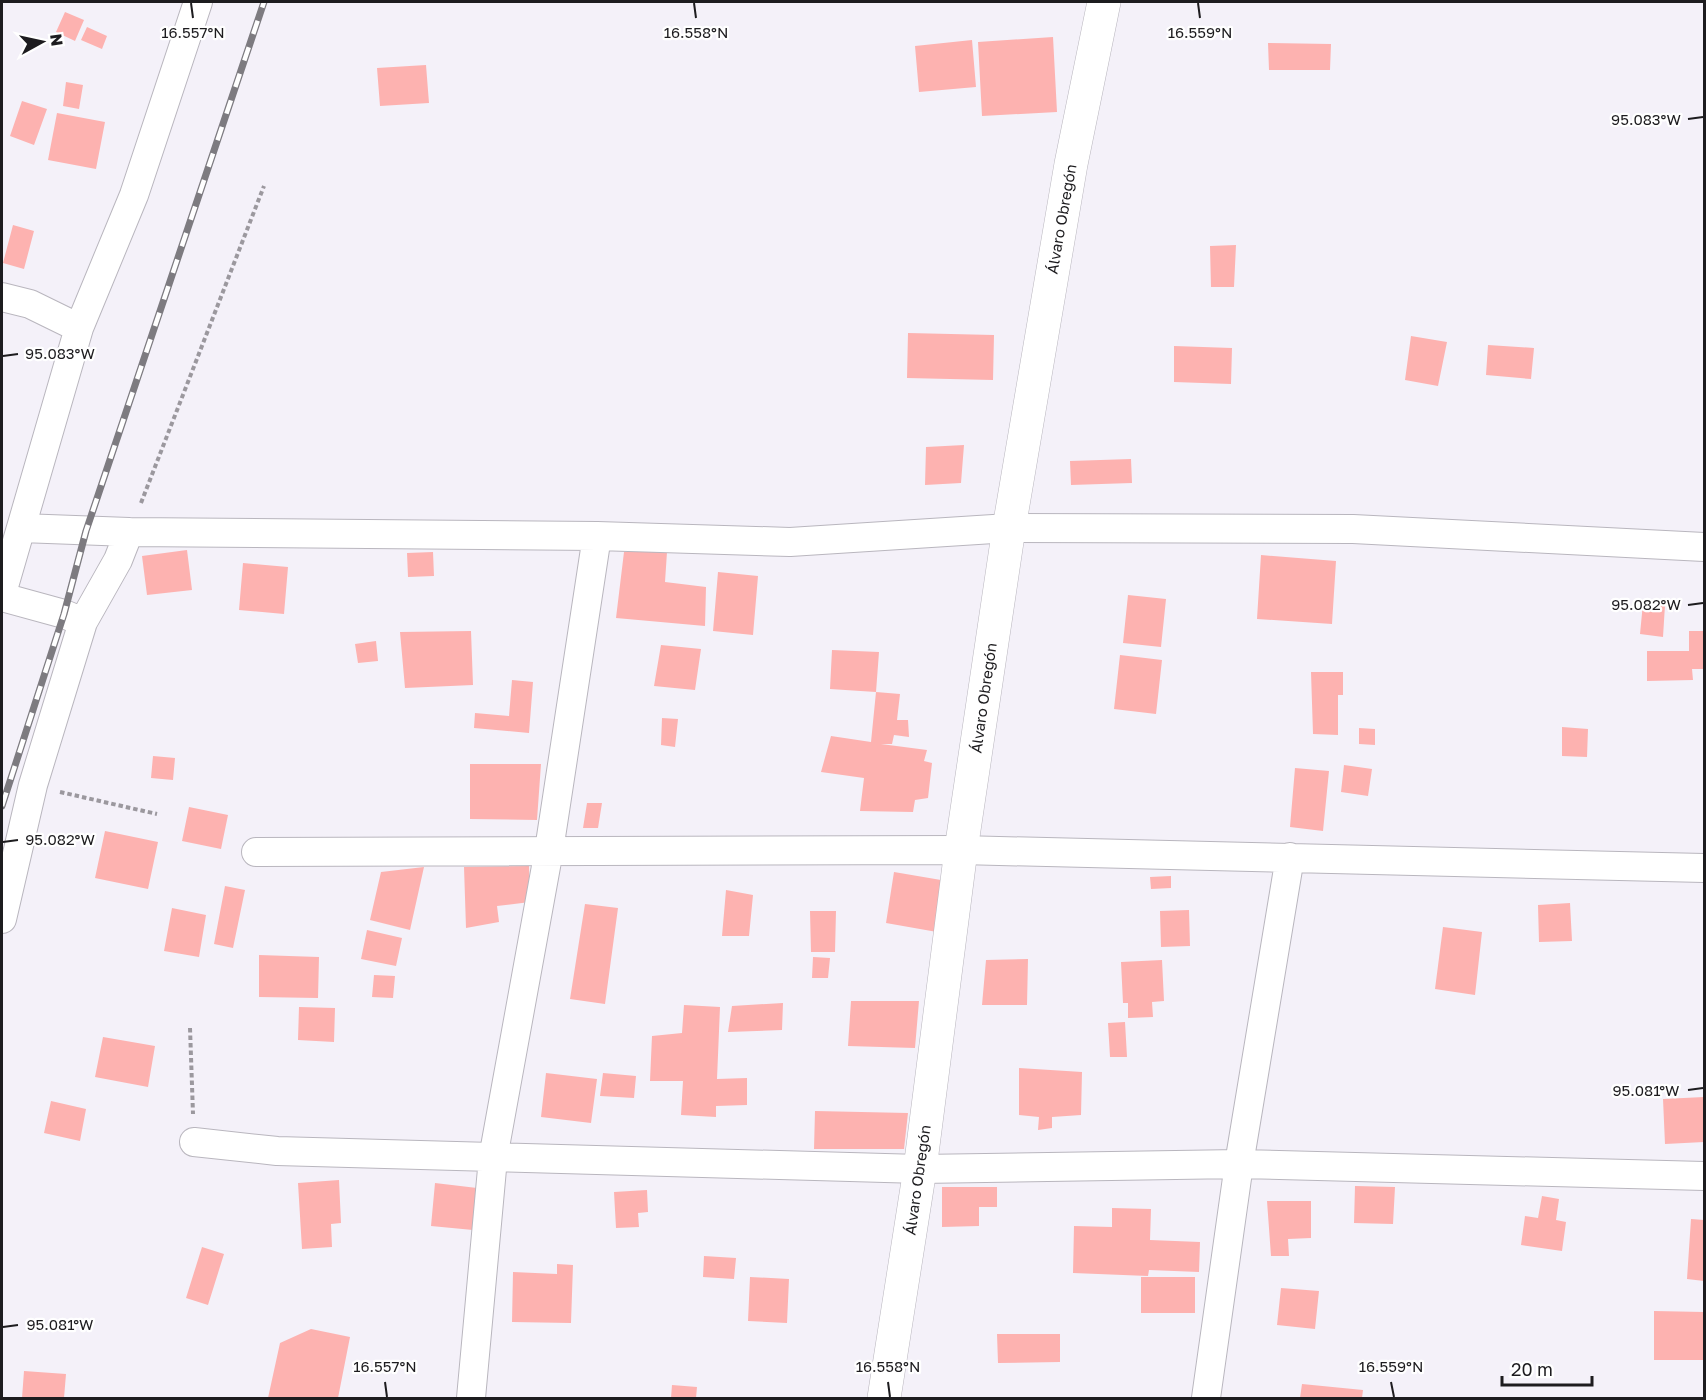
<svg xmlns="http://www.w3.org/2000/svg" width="1706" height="1400" viewBox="0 0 1706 1400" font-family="'Golos Text',sans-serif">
	<rect width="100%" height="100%" fill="#f4f1f9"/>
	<path fill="#fdb2b0" d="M65,12l19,8 -9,21 -19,-9z
		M87,27l20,9 -5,13 -21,-9z
		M1053,37l4,75 -75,4 -4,-74z
		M972,40l4,47 -57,5 -4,-46z
		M1268,43l63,1 -1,26h-61z
		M426,65l3,38 -49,3 -3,-38z
		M66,82l17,3 -4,24 -16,-3z
		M22,101l25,8 -13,36 -24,-9z
		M57,113l48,9 -9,47 -48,-9z
		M13,225l21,6 -10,38 -21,-6z
		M1236,245l-2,42h-23l-1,-41z
		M908,333l86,2 -1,45 -86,-2z
		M1411,336l36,6 -9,44 -33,-6z
		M1488,345l46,3 -3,31 -45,-4z
		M1174,346l58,2 -1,36 -57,-2z
		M964,445l-3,38 -36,2 1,-38z
		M1131,459l1,24 -61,2 -1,-24z
		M187,550l5,40 -45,5 -5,-39z
		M433,552l1,24 -26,1 -1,-24z
		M624,552h43l-2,30 41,5 -1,39 -89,-8z
		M1261,555l75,6 -4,63 -75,-5z
		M243,563l45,4 -4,47 -45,-4z
		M718,572l40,4 -5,59 -40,-4z
		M1128,595l38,4 -5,48 -38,-4z
		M1643,603l22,2 -2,32 -23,-3z
		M471,631l2,54 -68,3 -5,-56z
		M1689,631h15v38h-12l1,11 -46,1v-30h42z
		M376,641l2,20 -20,2 -3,-19z
		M661,645l40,4 -6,41 -41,-4z
		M832,650l47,2 -3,40 -46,-3z
		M1120,655l42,5 -6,54 -42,-5z
		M1311,672h32v23h-5v40l-25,-1z
		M512,680l21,2 -4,51 -55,-5 1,-15 34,3z
		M876,692l24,2 -3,26h11l1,17 -15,-2 -2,9h-11l46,6 -3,11 8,2 -4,35 -13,2 -2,12 -53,-1 4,-33 -43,-6 10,-36 40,6z
		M662,718l16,1 -3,28 -14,-2z
		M1562,727l26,2 -1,28 -25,-1z
		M1359,728l16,1v16l-16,-1z
		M153,756l22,2 -2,22 -22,-2z
		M470,764h71l-4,56 -67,-1z
		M1344,765l28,4 -4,27 -27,-4z
		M1295,768l34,3 -6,60 -33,-4z
		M587,803h15l-4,25h-15z
		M189,807l39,8 -7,34 -39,-8z
		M105,831l53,11 -10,47 -53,-11z
		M529,866l1,36 -33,4 2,16 -33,6 -2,-61z
		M424,867l-14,63 -40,-10 11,-48z
		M894,872l47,8 -4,52 -51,-9z
		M1171,876v12l-20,1 -1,-12z
		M225,886l20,4 -12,58 -19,-4z
		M726,890l27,5 -4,41h-27z
		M1570,903l2,38 -33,1 -1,-37z
		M585,904l33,4 -13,96 -35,-5z
		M172,908l34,7 -7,42 -35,-6z
		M1189,910l1,36 -29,1 -1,-36z
		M810,911h26l-1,41h-24z
		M1443,927l39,5 -7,63 -40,-6z
		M367,930l35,8 -6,28 -35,-7z
		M259,955l60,2 -1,41 -59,-1z
		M813,957l17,1 -2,20h-16z
		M1028,959l-1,46h-45l4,-45z
		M1162,960l2,41 -12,1 1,15 -25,1v-15h-5l-2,-41z
		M374,975l21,1 -2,22 -21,-1z
		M851,1001h68l-4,47 -67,-2z
		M783,1003l-1,27 -54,2 4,-26z
		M684,1005l36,2 -3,72 30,-1v27l-31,1v11l-35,-2 2,-34h-33l2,-45 30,-3z
		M299,1007l36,1 -1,34 -36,-2z
		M1125,1022l2,35h-17l-2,-34z
		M103,1037l52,9 -7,41 -53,-10z
		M1019,1068l63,4 -1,43 -29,2v11l-14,2 1,-13 -20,-2z
		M546,1073l51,6 -6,44 -50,-6z
		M603,1073l33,3 -2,22 -34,-2z
		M1704,1097v45l-39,2 -2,-45z
		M51,1101l35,8 -6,32 -36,-8z
		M815,1111l93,2 -4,36h-90z
		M339,1180l2,43 -10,1 1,23 -30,2 -4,-66z
		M435,1183l42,5 -4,42 -42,-4z
		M1355,1186l40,1 -2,37 -39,-1z
		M942,1187h55v20h-18v19l-37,1z
		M647,1190l1,22 -10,1 1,14 -23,1 -2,-36z
		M1542,1196l17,3 -3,21 10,2 -4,29 -41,-6 4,-29 13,2z
		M1267,1201h44v37l-23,1 1,17h-18z
		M1112,1208l39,1 -1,31 50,2 -1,30 -50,-2 -1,6 -75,-3 1,-47 38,1z
		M1691,1219l13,1v61l-17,-2z
		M202,1247l22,7 -16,51 -22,-7z
		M704,1256l32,2 -2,21 -31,-2z
		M557,1264l16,1 -2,58 -59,-1 1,-50 44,2z
		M750,1277l39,2 -2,44 -39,-2z
		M1141,1277h54v36h-54z
		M1281,1288l38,3 -4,38 -38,-4z
		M1654,1311l50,1v48h-50z
		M311,1329l39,8 -12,61h-70l12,-55z
		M997,1334h63v28l-62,1z
		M24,1371l42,3 -2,24h-42z
		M1302,1384l61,6 -1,8h-62z
		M672,1385l25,2 -1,11h-25z"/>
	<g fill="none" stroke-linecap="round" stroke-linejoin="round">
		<defs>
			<path id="street" d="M2,297l28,7 49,24
				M21,528l108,4
				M597,536l193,6 219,-14 344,1 351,18
				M2,593l77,-265 55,-133 64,-193
				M2,597l62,17 19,8
				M256,852l705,-2 743,18
				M2,919l31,-134 50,-163 35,-62 11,-28 468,4 -48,314 -56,308 -22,240
				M194,1142l83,9 643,18 319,-5 465,12
				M1206,1398l33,-234 51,-307"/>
			<path id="secondary" d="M884,1398l36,-229 41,-319 48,-322 62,-364 33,-162"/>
		</defs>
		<use href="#street" stroke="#b9b6be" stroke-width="30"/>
		<use href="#secondary" stroke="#b9b6be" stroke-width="34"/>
		<path stroke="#9b989e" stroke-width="4" stroke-dasharray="4.5 3" stroke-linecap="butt" d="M141,503l123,-317
			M60,792l97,22
			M190,1028l3,86"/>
		<use href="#street" stroke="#fff" stroke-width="28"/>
		<use href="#secondary" stroke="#fff" stroke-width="33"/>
		<defs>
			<path id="rail" d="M2,806l62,-192 22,-83 178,-529"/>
		</defs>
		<use href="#rail" stroke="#7d7b80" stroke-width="7"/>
		<use href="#rail" stroke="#fff" stroke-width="4.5" stroke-dasharray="14" stroke-linecap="butt"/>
	</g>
	<path fill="none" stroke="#1d1c1f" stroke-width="2" d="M191,3l2,15M694,3l2,15M1198,3l2,15M1688,119l15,-2M3,356l15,-2M1688,605l15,-2M3,842l15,-2M1688,1090l15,-2M3,1327l15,-2M385,1382l2,15M888,1382l2,15M1391,1382l3,15"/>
	<g text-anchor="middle" stroke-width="4.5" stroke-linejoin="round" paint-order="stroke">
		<g font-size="15" fill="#1d1c1f" stroke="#fff">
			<text transform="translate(1062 219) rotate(-80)" y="5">Álvaro Obregón</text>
			<text transform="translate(984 698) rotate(-82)" y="5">Álvaro Obregón</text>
			<text transform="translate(918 1180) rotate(-82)" y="5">Álvaro Obregón</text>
		</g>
	</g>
	<g font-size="15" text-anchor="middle" fill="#1d1c1f" stroke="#fff" stroke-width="4.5" stroke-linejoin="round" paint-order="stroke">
		<text x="193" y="38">16.557°N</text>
		<text x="696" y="38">16.558°N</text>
		<text x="1200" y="38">16.559°N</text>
		<text x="1646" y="125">95.083°W</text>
		<text x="60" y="359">95.083°W</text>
		<text x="1646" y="610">95.082°W</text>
		<text x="60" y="845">95.082°W</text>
		<text x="1646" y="1096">95.081°W</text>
		<text x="60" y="1330">95.081°W</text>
		<text x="385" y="1372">16.557°N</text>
		<text x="888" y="1372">16.558°N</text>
		<text x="1391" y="1372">16.559°N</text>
	</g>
	<rect width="1706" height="1400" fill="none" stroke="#1d1c1f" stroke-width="6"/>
	<g transform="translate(42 42) rotate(82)" stroke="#ffffff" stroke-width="4.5" paint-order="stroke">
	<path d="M0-4.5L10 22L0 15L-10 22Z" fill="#1d1c1f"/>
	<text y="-9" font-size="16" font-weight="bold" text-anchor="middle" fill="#1d1c1f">N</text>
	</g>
	<path d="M1502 1376v9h90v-9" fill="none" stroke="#1d1c1f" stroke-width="3"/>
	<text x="1511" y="1376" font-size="18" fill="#1d1c1f" stroke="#ffffff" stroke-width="4.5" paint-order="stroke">20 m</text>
</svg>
